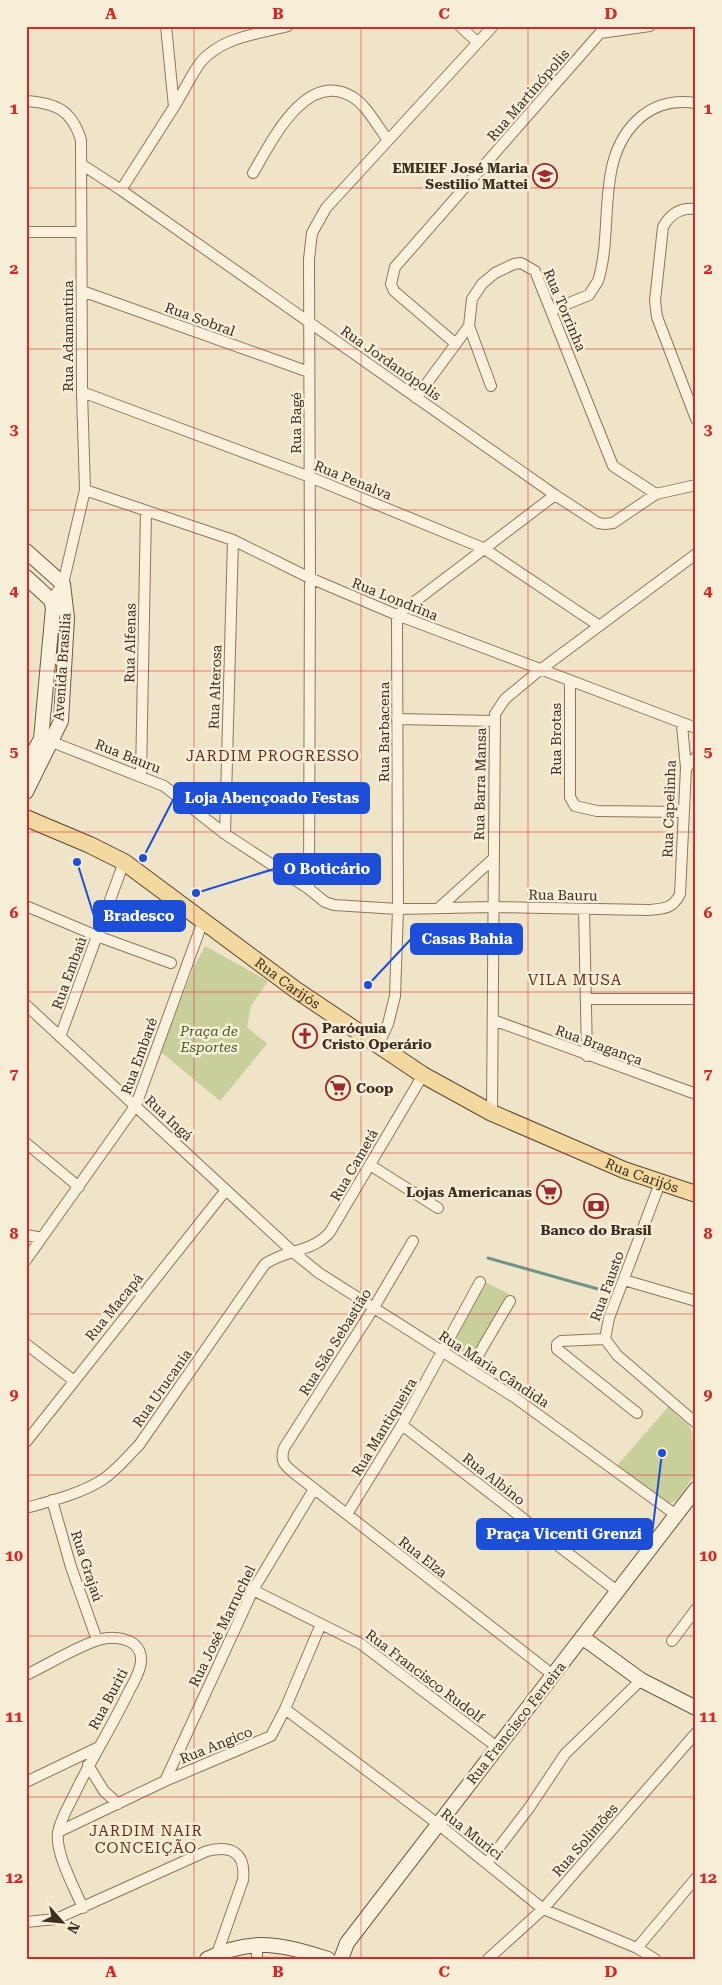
<svg xmlns="http://www.w3.org/2000/svg" width="722" height="1985" viewBox="0 0 722 1985" font-family="'Roboto Serif',serif">
	<rect width="100%" height="100%" fill="#f0e4c8"/>
	<path fill="#c9cf9b" d="M205,946l63,35 -17,25 -4,21 20,17 -47,57 -59,-49 33,-86z
		M485,1282l24,12 -40,67 -21,-13z
		M668,1407l20,18 8,15v33l-19,27 -10,5 -51,-38z"/>
	<g fill="none" stroke-linecap="round" stroke-linejoin="round">
		<path stroke="#6f938a" stroke-width="3" d="M488,1258l117,33"/>
		<defs>
			<path id="street" d="M460,26l18,17
				M26,101c30,2 46,9 55,39l1,252 3,98 -22,94 -12,16
				M174,107c9,-14 16,-30 26,-44 21,-26 58,-29 88,-37
				M81,164l40,26 434,305 43,28 7,1 8,-1 43,-29 40,-9
				M253,173c18,-30 52,-103 98,-77 15,8 26,30 37,44
				M121,190l53,-83 -8,-81
				M696,209c-16,-2 -26,5 -33,18l-8,74 2,16 39,102
				M26,232h54
				M82,291l227,81
				M552,310l37,-15 9,-14c17,-54 -5,-125 44,-165 16,-13 34,-16 54,-13
				M469,326l22,60
				M456,344l-62,-53 -3,-7 4,-17 205,-234 50,-7
				M82,392l228,85 173,71 115,77
				M416,398l53,-72 3,-27 10,-15 13,-11 19,-9 7,-1 14,8 78,195 43,28
				M85,490l148,50 77,38 87,37 299,113
				M570,681v116l5,9 22,5 85,1
				M397,719l97,2
				M47,740l117,46 61,48 84,55 16,13 9,3 64,4 94,-2 156,3c15,-1 25,-1 32,-16l6,-126 -4,-43
				M686,768l10,-11
				M141,776l5,-265
				M225,834l8,-294
				M309,889l1,-311 -1,-319 3,-26 14,-25 167,-182
				M26,906l71,30 74,27
				M439,908l54,-49
				M584,909l3,147
				M587,999h109
				M26,1005l267,247 26,21 195,124 162,118
				M493,1020l203,74
				M60,1037l64,-175
				M378,1045l10,-21 7,-28 3,-87 -1,-294 158,-120
				M492,1113l3,-399 10,-15 35,-29 156,-116
				M26,1143l53,44
				M370,1165l68,43
				M660,1183l-51,135 -4,21 12,16 79,68
				M26,1235l16,3
				M413,1241l-40,68 -89,139c-4,13 0,17 10,25l259,202
				M26,1260l110,-155 67,-184
				M624,1280l72,21
				M605,1339l-44,2 -4,3v5l80,64
				M26,1344l47,36
				M470,1369l40,-68
				M402,1425l215,166
				M26,1442l200,-252
				M52,1500l19,67 26,73
				M26,1508c25,-7 54,-14 76,-28 14,-9 25,-23 37,-35l126,-181c21,-15 47,-11 65,-32l93,-157
				M347,1514l55,-89 78,-143
				M253,1590l108,54 136,103
				M672,1641l24,-32
				M26,1675c23,-11 48,-27 72,-35 20,-6 49,0 42,27 -2,8 -7,17 -11,24 -17,36 -38,68 -55,104 -6,12 -14,25 -16,38 -3,20 17,56 25,75
				M285,1709l153,115 105,85 94,39 18,11
				M88,1765l16,26 14,13
				M165,1781l88,-191 61,-101
				M26,1782l73,-35
				M58,1832l107,-51 106,-45 14,-27 36,-85
				M487,1863l42,-55 36,-54 76,-74
				M26,1922l30,-3 151,-68c25,-6 39,2 36,29l-26,74
				M637,1948l59,-70
				M257,1959v-15
				M488,1959l55,-50 153,-176"/>
			<path id="secondary" d="M26,551l37,33 4,34 -6,103 -35,71
				M26,577l25,23 2,8 -12,131 -15,27
				M582,1637l59,43 55,28
				M207,1959c45,-22 76,-15 121,0
				M341,1959l6,-16 349,-454"/>
			<g id="primary">
				<path id="s1" d="M26,818l64,27 34,17 172,128 127,85 69,38 132,57 72,24"/>
			</g>
		</defs>
		<use href="#street" stroke="#8d765c" stroke-width="12"/>
		<use href="#secondary" stroke="#6f573f" stroke-width="16"/>
		<use href="#primary" stroke="#5b4430" stroke-width="18"/>
		<use href="#street" stroke="#faf1dc" stroke-width="10"/>
		<use href="#secondary" stroke="#faf1dc" stroke-width="14"/>
		<use href="#primary" stroke="#f3d9a0" stroke-width="16"/>
	</g>
	<path fill="none" stroke="#d62828" stroke-width="1" stroke-opacity="0.55" d="M194,26v1933M361,26v1933M528,26v1933M26,188h670M26,349h670M26,510h670M26,671h670M26,832h670M26,992h670M26,1153h670M26,1314h670M26,1475h670M26,1636h670M26,1797h670"/>
	<defs>
		<symbol id="school-ring" viewBox="-11 -11 22 22"><circle r="9.5" fill="#f7eed8" stroke="#9e2a2b" stroke-width="1.5"/><path d="M0-5L7-2L0 1L-7-2ZM-4 1L0 2.5L4 1V4Q0 6-4 4Z" fill="#9e2a2b"/></symbol>
		<symbol id="church-ring" viewBox="-11 -11 22 22"><circle r="9.5" fill="#f7eed8" stroke="#9e2a2b" stroke-width="1.5"/><path d="M-1.2-6h2.4v3.5h3.3v2.4h-3.3V6h-2.4V-.1h-3.3v-2.4h3.3Z" fill="#9e2a2b"/></symbol>
		<symbol id="supermarket-ring" viewBox="-11 -11 22 22"><circle r="9.5" fill="#f7eed8" stroke="#9e2a2b" stroke-width="1.5"/><path d="M-6-5.5h2.5l.6 2H6L4.5 2H-2.5L-4.4-4H-6ZM-1.5 3.2a1.3 1.3 0 1 0 .1 0ZM3 3.2a1.3 1.3 0 1 0 .1 0Z" fill="#9e2a2b"/></symbol>
		<symbol id="bank-ring" viewBox="-11 -11 22 22"><circle r="9.5" fill="#f7eed8" stroke="#9e2a2b" stroke-width="1.5"/><path d="M-6-4H6V4H-6ZM0-2.3a2.3 2.3 0 1 0 0 4.6a2.3 2.3 0 1 0 0-4.6Z" fill="#9e2a2b"/></symbol>
	</defs>
	<g fill-rule="evenodd">
		<use href="#school-ring" x="531" y="162" width="28" height="28"/>
		<use href="#church-ring" x="291" y="1022" width="28" height="28"/>
		<use href="#supermarket-ring" x="324" y="1074" width="28" height="28"/>
		<use href="#supermarket-ring" x="535" y="1178" width="28" height="28"/>
		<use href="#bank-ring" x="582" y="1192" width="28" height="28"/>
	</g>
	<g text-anchor="middle" stroke-width="5" stroke-linejoin="round" paint-order="stroke">
		<g font-size="14" fill="#3d2e20" stroke="#f7eed8">
			<text transform="translate(528 95) rotate(-49)" y="5">Rua Martinópolis</text>
			<text transform="translate(565 310) rotate(67)" y="5">Rua Torrinha</text>
			<text transform="translate(200 319) rotate(20)" y="5">Rua Sobral</text>
			<text transform="translate(68 336) rotate(-90)" y="5">Rua Adamantina</text>
			<text transform="translate(391 363) rotate(35)" y="5">Rua Jordanópolis</text>
			<text transform="translate(296 423) rotate(-90)" y="5">Rua Bagé</text>
			<text transform="translate(353 480) rotate(22)" y="5">Rua Penalva</text>
			<text transform="translate(395 599) rotate(22)" y="5">Rua Londrina</text>
			<text transform="translate(130 643) rotate(-89)" y="5">Rua Alfenas</text>
			<text transform="translate(62 667) rotate(-86)" y="5">Avenida Brasília</text>
			<text transform="translate(215 687) rotate(-88)" y="5">Rua Alterosa</text>
			<text transform="translate(384 732) rotate(-90)" y="5">Rua Barbacena</text>
			<text transform="translate(556 739) rotate(-90)" y="5">Rua Brotas</text>
			<text transform="translate(128 756) rotate(22)" y="5">Rua Bauru</text>
			<text transform="translate(480 784) rotate(-89)" y="5">Rua Barra Mansa</text>
			<text transform="translate(669 809) rotate(-88)" y="5">Rua Capelinha</text>
			<text transform="translate(563 895) rotate(1)" y="5">Rua Bauru</text>
			<text transform="translate(69 973) rotate(-70)" y="5">Rua Embaú</text>
			<text dy="5" stroke="none"><textPath href="#s1" startOffset="311">Rua Carijós</textPath></text>
			<text transform="translate(599 1045) rotate(20)" y="5">Rua Bragança</text>
			<text transform="translate(139 1056) rotate(-70)" y="5">Rua Embaré</text>
			<text transform="translate(169 1118) rotate(43)" y="5">Rua Ingá</text>
			<text transform="translate(354 1165) rotate(-60)" y="5">Rua Cametá</text>
			<text dy="5" stroke="none"><textPath href="#s1" startOffset="716">Rua Carijós</textPath></text>
			<text transform="translate(607 1286) rotate(-70)" y="5">Rua Fausto</text>
			<text transform="translate(114 1307) rotate(-51)" y="5">Rua Macapá</text>
			<text transform="translate(335 1342) rotate(-58)" y="5">Rua São Sebastião</text>
			<text transform="translate(494 1369) rotate(33)" y="5">Rua Maria Cândida</text>
			<text transform="translate(162 1388) rotate(-55)" y="5">Rua Urucania</text>
			<text transform="translate(384 1427) rotate(-59)" y="5">Rua Mantiqueira</text>
			<text transform="translate(494 1479) rotate(38)" y="5">Rua Albino</text>
			<text transform="translate(423 1557) rotate(38)" y="5">Rua Elza</text>
			<text transform="translate(87 1566) rotate(72)" y="5">Rua Grajaú</text>
			<text transform="translate(222 1626) rotate(-64)" y="5">Rua José Marruchel</text>
			<text transform="translate(425 1676) rotate(37)" y="5">Rua Francisco Rudolf</text>
			<text transform="translate(108 1699) rotate(-62)" y="5">Rua Buriti</text>
			<text transform="translate(516 1723) rotate(-52)" y="5">Rua Francisco Ferreira</text>
			<text transform="translate(216 1745) rotate(-22)" y="5">Rua Angico</text>
			<text transform="translate(472 1834) rotate(38)" y="5">Rua Murici</text>
			<text transform="translate(585 1840) rotate(-49)" y="5">Rua Solimões</text>
		</g>
		<g font-size="14" font-weight="bold" fill="#3d2e20" stroke="#f7eed8" text-anchor="end">
			<text x="528" y="173">EMEIEF José Maria<tspan x="528" dy="16">Sestilio Mattei</tspan></text>
			<text x="322" y="1033" text-anchor="start">Paróquia<tspan x="322" dy="16">Cristo Operário</tspan></text>
			<text x="356" y="1093" text-anchor="start">Coop</text>
			<text x="532" y="1197">Lojas Americanas</text>
			<text x="596" y="1235" text-anchor="middle">Banco do Brasil</text>
		</g>
		<g font-size="14" font-style="italic" fill="#4d5a26" stroke="#f7eed8">
			<text x="209" y="1036">Praça de<tspan x="209" dy="16">Esportes</tspan></text>
		</g>
		<g font-size="15" letter-spacing="1" fill="#6b2e1e" stroke="#f7eed8">
			<text x="273" y="761">JARDIM PROGRESSO</text>
			<text x="575" y="985">VILA MUSA</text>
			<text x="146" y="1836">JARDIM NAIR<tspan x="146" dy="17">CONCEIÇÃO</tspan></text>
		</g>
	</g>
	<path fill="none" stroke="#1d4ed8" stroke-width="2" d="M143 858L174 798M196 893L274 869M77 862L94 916M368 985L411 939M662 1453L652 1534"/>
	<g fill="#1d4ed8" stroke="#f7eed8" stroke-width="2">
		<circle cx="143" cy="858" r="5"/>
		<circle cx="196" cy="893" r="5"/>
		<circle cx="77" cy="862" r="5"/>
		<circle cx="368" cy="985" r="5"/>
		<circle cx="662" cy="1453" r="5"/>
	</g>
	<g fill="#1d4ed8" stroke="#1d4ed8" stroke-width="2">
		<rect x="174" y="783" width="195" height="30" rx="5"/>
		<rect x="274" y="854" width="106" height="30" rx="5"/>
		<rect x="94" y="901" width="91" height="30" rx="5"/>
		<rect x="411" y="924" width="111" height="30" rx="5"/>
		<rect x="477" y="1519" width="175" height="30" rx="5"/>
	</g>
	<g font-size="15" text-anchor="middle" font-weight="bold" fill="#fff">
		<text x="272" y="803">Loja Abençoado Festas</text>
		<text x="327" y="874">O Boticário</text>
		<text x="139" y="921">Bradesco</text>
		<text x="467" y="944">Casas Bahia</text>
		<text x="564" y="1539">Praça Vicenti Grenzi</text>
	</g>
	<rect width="722" height="1985" fill="none" stroke="#f7eed8" stroke-width="55"/>
	<g transform="translate(62 1922) rotate(117)" stroke="#f7eed8" stroke-width="4" paint-order="stroke">
	<path d="M0-4L9 19L0 12L-9 19Z" fill="#3d2e20"/>
	<text y="-8" font-size="14" font-weight="bold" text-anchor="middle" fill="#3d2e20">N</text>
	</g>
	<rect x="28" y="28" width="666" height="1930" fill="none" stroke="#d62828" stroke-width="2"/>
	<g font-size="16" text-anchor="middle" font-weight="bold" fill="#d62828">
		<text x="111" y="19">A</text>
		<text x="278" y="19">B</text>
		<text x="444" y="19">C</text>
		<text x="611" y="19">D</text>
		<text x="14" y="114">1</text>
		<text x="708" y="114">1</text>
		<text x="14" y="274">2</text>
		<text x="708" y="274">2</text>
		<text x="14" y="435">3</text>
		<text x="708" y="435">3</text>
		<text x="14" y="596">4</text>
		<text x="708" y="596">4</text>
		<text x="14" y="757">5</text>
		<text x="708" y="757">5</text>
		<text x="14" y="918">6</text>
		<text x="708" y="918">6</text>
		<text x="14" y="1079">7</text>
		<text x="708" y="1079">7</text>
		<text x="14" y="1239">8</text>
		<text x="708" y="1239">8</text>
		<text x="14" y="1400">9</text>
		<text x="708" y="1400">9</text>
		<text x="14" y="1561">10</text>
		<text x="708" y="1561">10</text>
		<text x="14" y="1722">11</text>
		<text x="708" y="1722">11</text>
		<text x="14" y="1883">12</text>
		<text x="708" y="1883">12</text>
		<text x="111" y="1977">A</text>
		<text x="278" y="1977">B</text>
		<text x="444" y="1977">C</text>
		<text x="611" y="1977">D</text>
	</g>
</svg>
